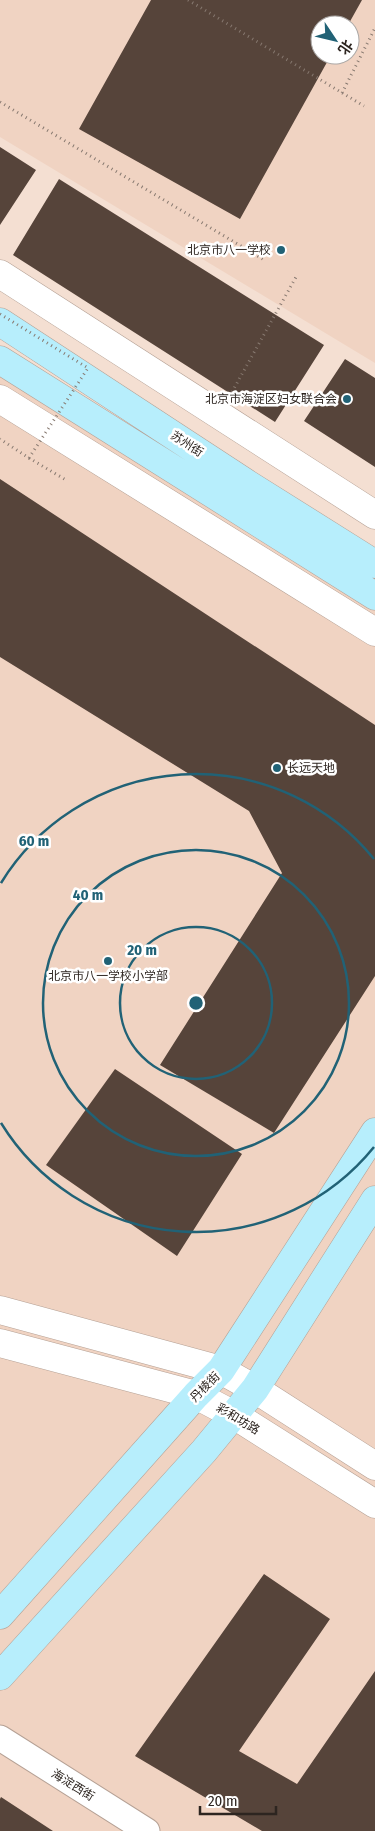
<svg xmlns="http://www.w3.org/2000/svg" width="375" height="1831" viewBox="0 0 375 1831" font-family="'Fira Sans Condensed','Noto Sans SC',sans-serif">
	<rect width="100%" height="100%" fill="#f4dfd2"/>
	<path fill="#f0d3c2" fill-rule="evenodd" d="M0,0h375v363l-375,-226zM320,25h30v30h-30z
		M0,360l375,236v1235h-375z"/>
	<path fill="#56443a" d="M151,0h211l-14,25h-28v30h11l-91,164 -161,-90z
		M0,147l36,23 -36,55z
		M59,179l265,166 -49,77 -262,-167z
		M345,359l30,19v89l-71,-46z
		M0,479l375,246v251l-101,157 -114,-68 122,-192 -33,-62 -249,-154z
		M115,1069l127,85 -65,102 -131,-91z
		M264,1574l66,45 -91,132 58,33 78,-113v160h-113l-127,-75z
		M1,1797l52,34h-53v-32z"/>
	<g fill="none" stroke-linecap="round" stroke-linejoin="round">
		<defs>
			<path id="minor" d="M0,1738l147,93"/>
			<path id="tertiary" d="M0,274l375,241
				M0,399l375,233
				M0,1310l221,60 34,19 120,77
				M0,1343l196,52 38,20 141,89"/>
			<path id="secondary" d="M0,322l246,161 129,81
				M0,360l375,236
				M0,1615l196,-220 25,-25 154,-238
				M0,1676l204,-225 51,-62 120,-189"/>
		</defs>
		<use href="#minor" stroke="#b5a195" stroke-width="27"/>
		<use href="#tertiary" stroke="#b5a195" stroke-width="29"/>
		<use href="#secondary" stroke="#b5a195" stroke-width="29"/>
		<path stroke="#877970" stroke-width="3" stroke-dasharray="1 4" stroke-linecap="butt" d="M188,0l176,106
			M342,93l33,-65
			M0,102l266,159
			M232,392l64,-115
			M29,458l37,22"/>
		<use href="#minor" stroke="#fff" stroke-width="25"/>
		<use href="#tertiary" stroke="#fff" stroke-width="28"/>
		<use href="#secondary" stroke="#b7eefc" stroke-width="28"/>
		<path stroke="#877970" stroke-width="3" stroke-dasharray="1 4" stroke-linecap="butt" d="M0,314l88,54 -59,90 -29,-19"/>
	</g>
	<g fill="none" stroke="#216276" stroke-width="2.5">
		<circle cx="196" cy="1003" r="76"/>
		<circle cx="196" cy="1003" r="153"/>
		<path d="M374 1147A229 229 0 0 1 1 1123M1 883A229 229 0 0 1 374 859"/>
	</g>
	<g fill="#216276" stroke="#fff" stroke-width="2">
		<circle cx="281" cy="250" r="5"/>
		<circle cx="347" cy="399" r="5"/>
		<circle cx="277" cy="768" r="5"/>
		<circle cx="108" cy="961" r="5"/>
	</g>
	<g text-anchor="middle" stroke-width="5" stroke-linejoin="round" paint-order="stroke">
		<g font-size="12" fill="#2d2520" stroke="#fff" text-anchor="end">
			<text x="271" y="254">北京市八一学校</text>
			<text x="337" y="403">北京市海淀区妇女联合会</text>
			<text x="287" y="772" text-anchor="start">长远天地</text>
			<text x="108" y="980" text-anchor="middle">北京市八一学校小学部</text>
		</g>
		<g font-size="12" fill="#2d2520" stroke="#fff">
			<text transform="translate(187 444) rotate(33)" y="4">苏州街</text>
			<text transform="translate(205 1387) rotate(-45)" y="4">丹棱街</text>
			<text transform="translate(238 1419) rotate(31)" y="4">彩和坊路</text>
			<text transform="translate(73 1785) rotate(32)" y="4">海淀西街</text>
		</g>
	</g>
	<circle cx="196" cy="1003" r="8" fill="#216276" stroke="#fff" stroke-width="2.5"/>
	<g font-size="15" text-anchor="middle" font-weight="bold" fill="#216276" stroke="#fff" stroke-width="5" stroke-linejoin="round" paint-order="stroke">
		<text x="34" y="846">60 m</text>
		<text x="88" y="900">40 m</text>
		<text x="142" y="955">20 m</text>
	</g>
	<g transform="translate(335 40) rotate(125)"><circle r="24" fill="#ffffff" stroke="#aba8a6"/>
	<path d="M0-4L9 19L0 12L-9 19Z" fill="#216276"/>
	<text y="-8" font-size="14" font-weight="bold" text-anchor="middle" fill="#2d2520">北</text>
	</g>
	<path d="M200 1806v8h76v-8" fill="none" stroke="#2d2520" stroke-width="2.5"/>
	<text x="208" y="1806" font-size="15" fill="#2d2520" stroke="#ffffff" stroke-width="4" paint-order="stroke">20 m</text>
</svg>
